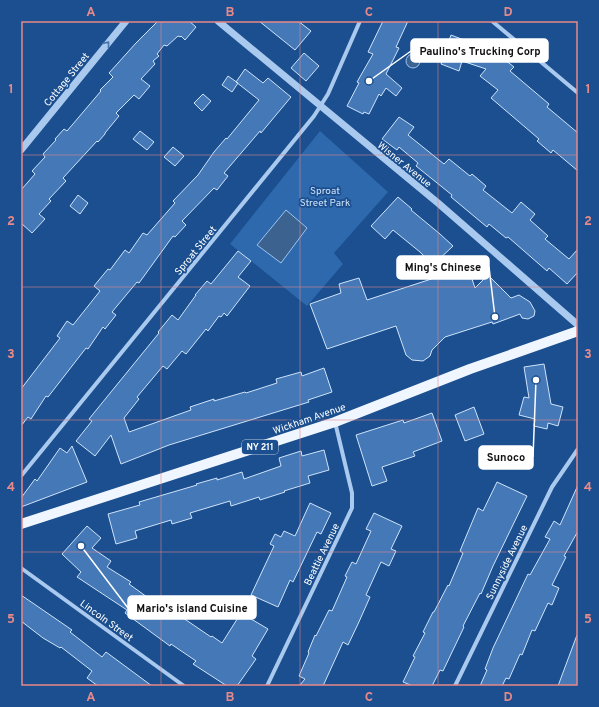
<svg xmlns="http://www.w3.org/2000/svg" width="599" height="707" viewBox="0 0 599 707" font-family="Overpass,sans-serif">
	<rect width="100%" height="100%" fill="#1b4f8f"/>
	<path fill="#2e69ad" d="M320,131l68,61 -54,61 9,11 -36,42 -77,-62z"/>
	<path fill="#3c6290" stroke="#9cc4f0" d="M406 61a7 7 0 1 1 14 0a7 7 0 1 1-14 0Z
		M286,210l21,18 -26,35 -24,-18z"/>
	<path fill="#4478b7" stroke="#cfe3fa" d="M158,21h31l7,6 -11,13 -4,-4 -1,1 -2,-1 -11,10 -3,-1 -7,9 2,2 -6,5 2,3 -14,15 9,7 -11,13 -5,-4 -18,18 3,3 -14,17v1l-7,8 -1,-1 -34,37 3,3 -17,18 2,2 -12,13 6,5 -13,14 -11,-10v-33l14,-16 -3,-3 13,-14 -2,-3 13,-14 -1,-1 9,-10 3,2 34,-40 -1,-1 13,-13 -4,-4 27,-30z
		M259,21h39l13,10 -16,19z
		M383,21h25l-12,26 3,1 -13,26 16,14 -6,8 -10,-8 -5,8 -2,-2 -10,20 -5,-2 -1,2 -16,-8 12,-23 -2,-1 16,-28 -5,-2z
		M451,35l44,17 19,15 -4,4 39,33 -2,3 31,26v38l-25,-21 -2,3 -14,-12 2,-2 -48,-41 7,-8 -18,-14 6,-7 -24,-8 -3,10 -18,-7z
		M304,53l15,13 -13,15 -15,-13z
		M245,69l18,14 5,-5 23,19 -30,36 -1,-2 -36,42 4,3 -11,14 -3,-2 -32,33 4,4 -11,12 -2,-1 -34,47 -2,-1 -25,30 4,3 -11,14 -2,-2 -15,22 -2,-1 -38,49 -2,-1 -15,23 -3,-2 -7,9v-37l39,-51 -3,-2 10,-15 6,4 27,-34 -6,-5 14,-17 2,1 15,-20 4,3 14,-20 4,2 28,-32 -2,-2 25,-26 16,-23 12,-14 1,1 32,-39 -23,-18z
		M228,76l10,7 -6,9 -10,-7z
		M203,94l8,7 -9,10 -8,-8z
		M399,117l15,10 -6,8 36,29 5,-5 21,17 2,-2 14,12 -3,4 29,23 9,-11 14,12 -5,6 18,16 -3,3 24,20 9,-10v23l-11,12 -18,-16 -2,3 -39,-34 -2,1 -17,-14 -2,3 -36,-30 1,-2 -36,-29 2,-3 -19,-16 -2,3 -15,-11z
		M140,131l14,11 -7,8 -14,-11z
		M173,147l11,9 -9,10 -11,-9z
		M78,195l10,8 -8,11 -10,-8z
		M398,197l14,12 -1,1 29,24 13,12 -20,19 -13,-13 -27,-22 -8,9 -14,-13z
		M238,251l13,10 -13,16 12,9 -23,30 -3,-3 -3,4 -2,-1 -11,15 -2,-2 -20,25 -4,-3 -15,18 -4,-3 -26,31 2,2 -15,19 5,14 62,-22 -1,-3 24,-8v2l31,-9 1,1 31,-10 -1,-4 25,-7 1,4 22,-8 8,24 -24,8 1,2 -140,43 -48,19 -10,-29 -16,21 -19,-15 16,-20 -3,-2 70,-86 -1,-1 14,-17 6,5 18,-25h-1l12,-14 4,3z
		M468,267l7,21 13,-13 23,23 8,-3 11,7 5,9 -1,5 -6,3 -6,-1 -2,-4 -27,10 -1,-2 -47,15 -13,13 -2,6 -7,5 -11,-1 -6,-5 -10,-29 -69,23 -17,-45 31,-11 -2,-9 20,-6 8,22z
		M544,364l7,40 12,3 -5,19 -10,-3 -1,6 -13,-3 1,-7 -16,-4 5,-18 5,1 -5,-31z
		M474,407l10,27 -19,7 -10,-26z
		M432,413l10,28 -29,11 2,4 -33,11 5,14 -15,5 -16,-51 47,-15 1,3z
		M72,446l15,36 -66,25v-9l14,-19 2,2 23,-33 7,5z
		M324,450l5,20 -21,6 2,7 -26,8 1,1 -25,8 -1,-3 -28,9 -1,-5 -40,12 2,5 -20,6 -1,-4 -36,11 2,7 -21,6 -8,-30 32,-9 -1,-3 58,-17 -1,-1 21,-6v2l25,-8 2,7 37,-13 -2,-8 22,-7 1,5z
		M497,482l30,14 -34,70 -12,28 -1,-1 -17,33 1,1 -21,44 -3,-1 -8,16h-19l-10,-4 12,-25 -2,-1 12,-23 -2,-1 10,-20h1l14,-27 1,1 14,-33 -3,-2 18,-43 5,3z
		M578,485v46l-14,25 2,1 -14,28 7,3 -7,17 -4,-2 -13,28 -3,-1 -10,25 -2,-1 -11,25 -3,-1 -4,8h-22l7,-16 -2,-1 8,-21 35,-74 2,1 20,-36 -5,-2 9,-16 6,4z
		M310,503l21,10 -10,21 -4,-2 -24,50 -3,-2 -12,27 -27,-12 23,-49 -4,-2 5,-10 6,3 3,-6 11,5z
		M374,513l28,13 -11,23 5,2 -7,15 -8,-4 -15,33 4,2 -12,27 -10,21 -5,-3 -20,44h-24l6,-7 -6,-3 10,-23 -1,-1 7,-17 1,1 13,-26 3,1 15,-34 -2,-1 7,-14 4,2 15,-33 -5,-2z
		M87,526l14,12 -9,10 19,13 -4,6 24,15 -2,2 36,26 2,-3 44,30 1,-1 10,7 19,-30 27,16 -16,27 4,3 -19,27h-10l-34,-22 3,-3 -25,-17 -1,2 -45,-33 2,-3 -50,-33 4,-5 -19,-18z
		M21,595l51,35 -2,2 32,25 4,-5 46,34h-54l-11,-8 5,-7 -31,-24 -1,1 -17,-10 -22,-17z
		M577,635l1,1v50h-20z"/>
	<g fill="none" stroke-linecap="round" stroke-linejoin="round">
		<path stroke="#a9c9ee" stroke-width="4" d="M492,21l86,72
			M21,476l293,-360 14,-22 32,-73
			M21,568l163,118
			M267,686l85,-178v-15l-17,-71
			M455,686l97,-199 26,-38"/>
		<path stroke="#a9c9ee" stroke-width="7" d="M218,21l220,182 140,122
			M21,150l105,-129"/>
		<path stroke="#f0f6ff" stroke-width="10" d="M21,524l314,-102 135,-53 108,-38"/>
	</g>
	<defs><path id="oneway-chevron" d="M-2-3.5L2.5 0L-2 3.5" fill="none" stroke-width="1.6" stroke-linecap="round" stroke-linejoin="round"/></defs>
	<use stroke="#4674ac" href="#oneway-chevron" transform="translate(107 44) rotate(-51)"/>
	<path fill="none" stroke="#e88989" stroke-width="1" stroke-opacity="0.55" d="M161,21v665M300,21v665M438,21v665M21,155h557M21,287h557M21,420h557M21,552h557"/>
	<g text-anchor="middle" stroke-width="3.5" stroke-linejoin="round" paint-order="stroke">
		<rect fill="#1b4f8f" stroke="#bbcadd" stroke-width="1" x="242" y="440" width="36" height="14" rx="3"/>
		<g font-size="9" font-weight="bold" fill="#fff">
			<text x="260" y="450">NY 211</text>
		</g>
		<g font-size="10" fill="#fff" stroke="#1b4f8f">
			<text transform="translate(66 79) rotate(-51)" y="4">Cottage Street</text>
			<text transform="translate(405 164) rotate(39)" y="4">Wisner Avenue</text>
			<text transform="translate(195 250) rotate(-51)" y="4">Sproat Street</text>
			<text transform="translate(309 418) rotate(-19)" y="4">Wickham Avenue</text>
			<text transform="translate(321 554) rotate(-64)" y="4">Beattie Avenue</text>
			<text transform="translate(506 562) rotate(-64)" y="4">Sunnyside Avenue</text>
			<text transform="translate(107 620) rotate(36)" y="4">Lincoln Street</text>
		</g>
		<g font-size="10" fill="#cfe3fa" stroke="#1b4f8f">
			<text x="325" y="194">Sproat<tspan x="325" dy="12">Street Park</tspan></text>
		</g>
	</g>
	<path fill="none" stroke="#fff" stroke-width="1.5" d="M369 81L411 51M495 317L489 267M536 380L533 457M81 546L128 608"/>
	<g fill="#fff" stroke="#1b4f8f" stroke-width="1.5">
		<circle cx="369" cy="81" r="4"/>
		<circle cx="495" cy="317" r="4"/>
		<circle cx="536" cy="380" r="4"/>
		<circle cx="81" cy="546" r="4"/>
	</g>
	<g fill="#fff" stroke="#fff" stroke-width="1.5">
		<rect x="411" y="39" width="137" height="23" rx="4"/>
		<rect x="397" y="256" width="92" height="23" rx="4"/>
		<rect x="479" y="446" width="54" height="23" rx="4"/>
		<rect x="128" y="596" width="128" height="23" rx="4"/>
	</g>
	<g font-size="11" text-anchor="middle" font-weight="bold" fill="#111">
		<text x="480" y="55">Paulino's Trucking Corp</text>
		<text x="443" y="271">Ming's Chinese</text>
		<text x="506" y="461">Sunoco</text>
		<text x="192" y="612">Mario's island Cuisine</text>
	</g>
	<rect width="599" height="707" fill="none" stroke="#1b4f8f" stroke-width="44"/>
	<rect x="22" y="22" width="555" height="663" fill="none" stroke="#e88989" stroke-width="1.5"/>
	<g font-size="13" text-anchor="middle" font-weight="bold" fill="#e88989">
		<text x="91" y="16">A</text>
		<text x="230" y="16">B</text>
		<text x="369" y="16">C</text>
		<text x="508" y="16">D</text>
		<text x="11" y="93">1</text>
		<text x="588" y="93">1</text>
		<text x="11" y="225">2</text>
		<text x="588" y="225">2</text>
		<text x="11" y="358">3</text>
		<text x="588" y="358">3</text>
		<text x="11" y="491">4</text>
		<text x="588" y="491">4</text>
		<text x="11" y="623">5</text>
		<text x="588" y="623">5</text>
		<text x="91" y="701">A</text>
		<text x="230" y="701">B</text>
		<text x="369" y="701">C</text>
		<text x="508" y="701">D</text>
	</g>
</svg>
